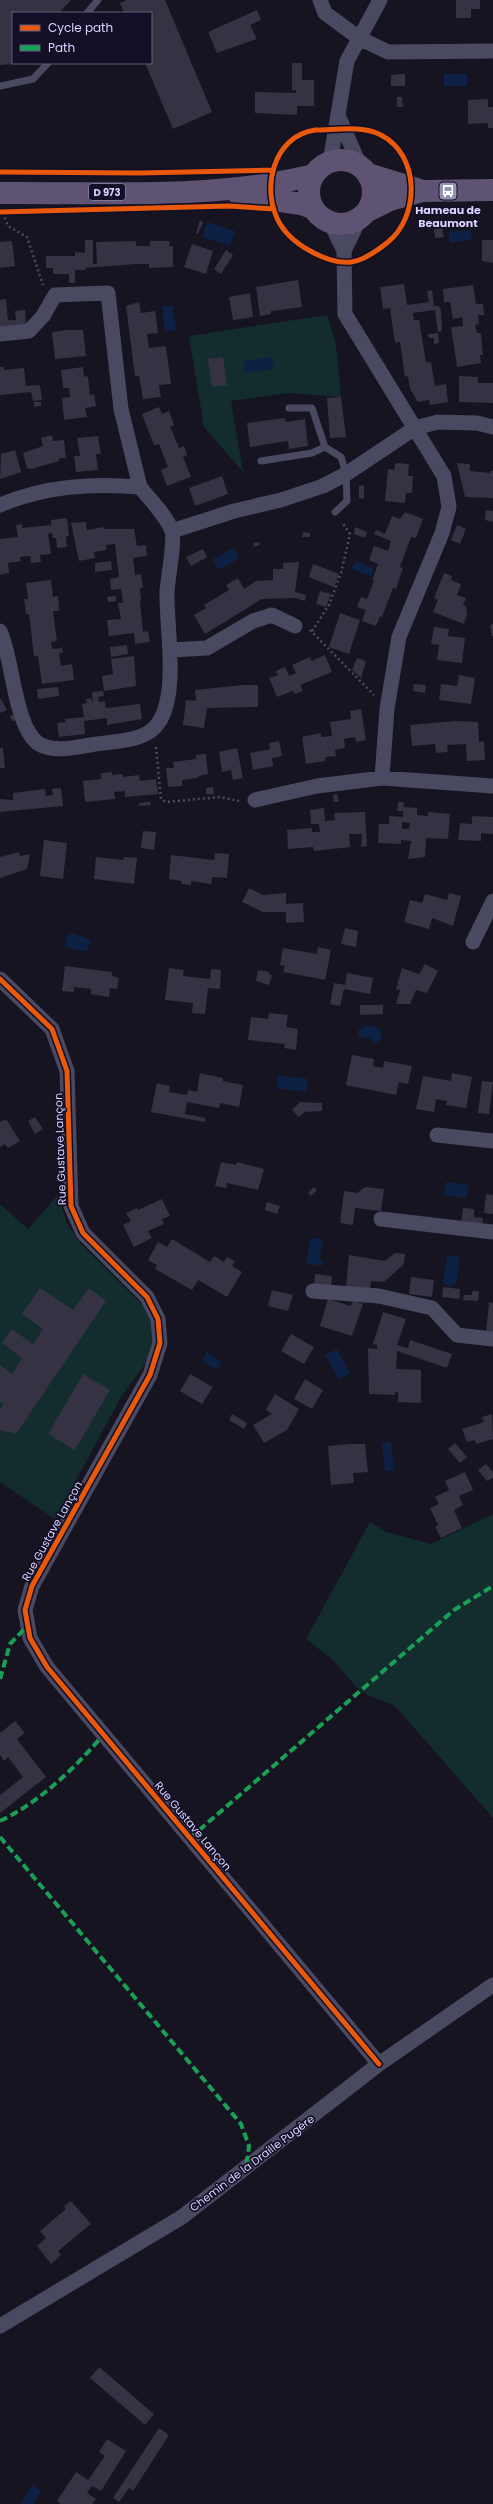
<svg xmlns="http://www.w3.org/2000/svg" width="493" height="2504" viewBox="0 0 493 2504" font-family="Poppins,sans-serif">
	<rect width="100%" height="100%" fill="#161421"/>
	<path fill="#132c2d" d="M327,315l9,30 5,52 -53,-4 -57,8 12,71 -39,-45 -15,-91z
		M58,1195l9,29 14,20 68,67 10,34 -38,52 -66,122 -55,-37v-278l28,25z
		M493,1514v304l-98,-112 -27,-11 -11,-7 -24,-28 -27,-21 64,-117 16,10 45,12z"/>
	<path fill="#0d2144" d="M444,74h23v12h-23z
		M208,222l27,9 -5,15 -28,-9z
		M469,230l4,5 -3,5 -20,3 -1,-11z
		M173,305l3,25 -11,2 -3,-25z
		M272,357l1,12 -28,4 -2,-12z
		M232,549l6,4 -1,7 -19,10 -5,-11z
		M356,561l18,7 -3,8 -19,-7z
		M72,933l19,7 -4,11 -17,-2 -4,-3 -1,-8z
		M366,1026l11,1 4,5v8l-6,3 -5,-5 -11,-1 -1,-7z
		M278,1075l30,4 -2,13 -29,-4z
		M446,1182l22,3 -1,13 -23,-3z
		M311,1237l12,3 -4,20 4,1 -1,5 -16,-3z
		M447,1256l13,1 -4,26 -6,4 -7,-5z
		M337,1349l13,24 -12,6 -13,-24z
		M207,1352l15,10 -5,8 -15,-9z
		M391,1442l3,28 -9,1 -3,-28z
		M32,2485l9,6 -8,13h-12z"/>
	<path fill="#343243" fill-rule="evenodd" d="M0,0h71l-12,13h-46v51l-13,1z
		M127,0h38l47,112 -39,17 -28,-66h6v-50h-27l-4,-10z
		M456,0h24v9h-9v9h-15z
		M257,10l4,10 -11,5 7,14 -40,14 -9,-21z
		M292,63h10v17h12v26h-17v9l-42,-2v-21l41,1v-3h-4z
		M400,74h5v12h-14v-11z
		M397,97h5l1,10h-6z
		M488,99v8h5v21h-5v-5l-20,1v-24z
		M200,220l3,2 -5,12 -2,-1z
		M442,228l2,9 -9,1 -1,-9z
		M85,240h8v24h4l-1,-22 40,-1v5h14v-5h20l-1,5h4v21l-24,1v-4h-13l-51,4 1,2h-11v13h-6v-9h-16v-6h-7v-12h29v-4l10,1z
		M482,240h11v23l-11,-2z
		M12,241l3,25 -15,2v-26z
		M192,244l21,7 -7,23 -22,-7z
		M226,250l7,5 -12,19 -7,-5z
		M298,280l4,27 -31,4v3l-11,2 -4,-29z
		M404,284l3,21 22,-3 -2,-11 5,-1 2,16h5l2,4 1,21 -4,1 -3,-22 -22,3 1,7h5l7,42h5l4,24 11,-2 2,18 -18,3 -1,-5 -11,2 -8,-13 -2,-13 -3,1 -5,-35 -5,1 -5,-35 -7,1 -3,-22z
		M473,285l3,19h7l1,11h-6l1,9 -4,1 2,8h4l2,22h-3l1,8 -24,4 -6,-40 12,-1 -1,-9 -9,2 -3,-17h-6l-1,-13z
		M250,293l3,24 -20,3 -4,-23z
		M6,299l2,21h8l-1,-9 10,-1 1,15 -26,3v-28z
		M139,302l2,11 14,-2 3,22 -11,1 2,14 17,-2 5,38 -12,1 2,12 -18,2 -4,-23h-4l-9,-70z
		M67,330h16l3,26 -31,3 -3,-27z
		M438,333l1,10 -5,1v-6h-5l-1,-4z
		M223,357l4,28 -15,2 -4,-28z
		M0,367h4v3l20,-2 2,18 14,-1 2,15 -9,1 -2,-9 -31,3z
		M83,367l1,10 4,-1 2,19 4,-1 2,12 -11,2 2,9 -23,3 -2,-22 8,-1 -1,-9h-6l-2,-18z
		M459,376l19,1v6h15v20l-34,-1z
		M341,397l5,40 -16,1 -3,-40z
		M34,402h7v4l-7,1z
		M159,407l3,7 7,-3 5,14 -4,2 9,21 5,-2 3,9 -4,2 8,20 -24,9 -6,-16 7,-3 -9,-23 -5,1 -12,-31z
		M285,418l1,4 19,-3 3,27 -19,3 -1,-8 -38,6 -3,-24z
		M52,435l1,6 11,-1 2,18h-7v3l-28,8 -4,-1 -4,-15 20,-7 -2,-8z
		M98,436l3,18h-5l2,16 -22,2 -2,-16h6l-3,-18z
		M15,450l6,22 -21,7 1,-25z
		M398,463l11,1 -1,12h5l-1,17h-6l-1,10 -20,-2 3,-32 6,1 1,-6z
		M457,463l13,1v7l20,2v-2h3v27l-28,-1z
		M222,476l6,18 -33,12 -6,-18z
		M364,485v14l-5,-1v-12z
		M486,510l7,1v11l-8,-2z
		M405,512l18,7 -7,19 -5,-1 -11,30 3,1 -7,21 -3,-1 -11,29 -2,-1 -4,10 -14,-5 4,-11 -9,-3 4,-10 6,2 7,-18 -2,-1 6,-16 -9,-4 5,-14 14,5 3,-10 -17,-7 2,-4 9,4 7,-18 8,3z
		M67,518l2,18h-3l1,11 -10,1 -1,-10h-3l-1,-5 -4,1 3,20 -11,1 1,7 -10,1 -1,-7 -10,1 1,4 -13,2 1,10 -9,2v-36l18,-2 -2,-12 6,-1v4l29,-3v-5z
		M86,522l1,8 16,-3 1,2h30l3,17 9,-1 1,11 -14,2 2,17 6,-1 2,14h-3l1,12 -1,1 3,31 5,-1 2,11 -15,2 -1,-11 -25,3 -2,-16 14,-1 -3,-16h5l-2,-14 -10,1 -1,-11 9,-2 -4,-33 -9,1v5l-12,2 1,6 -16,3 -8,-38z
		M457,525l9,4 -6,15 -9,-4z
		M355,527l12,5 -2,6 -11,-4z
		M303,532l7,1v4h-8z
		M259,542l1,3 -6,2 -1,-4z
		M203,549l4,8 -16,9 -5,-9z
		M111,561l1,9 -17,2v-9z
		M299,562l-4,30 11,3 -1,6 -10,-3 -33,1 -57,35 -11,-19 12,-7 -2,-3 25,-15 -3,-5 12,-7 6,11 12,-8 17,-1v-11h10v-6z
		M313,564l26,10 -5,13 -25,-10z
		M444,573l8,3 -1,4 10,4 -4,11 9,3 -3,7 3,1 1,9 -3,9 -31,-12 5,-12 -4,-2z
		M51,580l2,17 5,-1 1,15h-6l4,30 -6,1 1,7 10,-1 1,5h-4l2,13 11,-2 2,16 -32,4 -4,-28h-4l-5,-42h-3l-2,-15h4l-2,-16z
		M320,591l11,3 -5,13 -10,-3z
		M116,596v5l-8,1 -1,-5z
		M340,613l20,7 -11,34 -20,-7z
		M493,624v12h-1l-2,-11z
		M434,627l15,2 -1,7 17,2 -3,25 -25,-3 2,-15 -8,-1z
		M127,645l1,9 -17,3 -1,-10z
		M325,655l7,17 -32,13 3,6 -8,3 -2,-3 -16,6 -8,-19 9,-3 -2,-4 9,-4 4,9 7,-3 -4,-8 18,-8 1,4z
		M134,656l2,30 -32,5 -2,-15 11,-2 -2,-15z
		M357,658l9,3 -5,17 -9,-8z
		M459,675l16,3 -4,26 -32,-4 2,-16 16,2z
		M414,684l12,1 -1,8 -12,-2z
		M243,685h15v22l-51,1 -3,20 -21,-3 3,-25 10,1 -1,-11z
		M58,687l1,9 -21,3 -1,-10z
		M103,691l1,5 -6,1 1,5 6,-1 1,7 34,-4 2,15 -35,6v-7l-23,3 1,13 -26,3 -2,-14 9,-1 -1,-3 19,-2 -2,-13 5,-1 -1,-4 5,-1 2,5 -1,-11z
		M1,699l6,11 -7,3v-13z
		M361,709l5,31 -10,2 -1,-5 -11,2 1,9 -10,2 1,6 -11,1v4l-19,3 -4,-27 19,-4v4l11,-1 -2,-14 21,-3 -1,-8z
		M15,714l3,6 -6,1 -2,-5z
		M456,721l22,1 1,20 5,-1 1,19 -18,1 -1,-17 -19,1 1,7 -12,1 -1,-9 -23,2 -2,-21z
		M279,741l3,15 -10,2 1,8 -20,4 -3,-17 20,-4 -1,-6z
		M0,748h3l2,20h-5z
		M237,748l6,30 -10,2 -2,-10 -9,2 -3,-20z
		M206,754l2,20 -10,2v2l-16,2v6l-14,1 -2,-19h8l-1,-6 23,-3v-4z
		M112,772v3l11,-1v3l16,-2 1,6 16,-2 2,15 -33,3v-6l-11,1 1,7 -30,3 -2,-21 18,-2v-6z
		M213,787l1,7h-8v-6z
		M61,788l2,18 -63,6v-13l13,1v-7l32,-4 1,7 7,-1 -1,-6z
		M337,794l2,8h-5l-1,-7z
		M150,802l1,3 -12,1v-3z
		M398,802h6l-1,5 14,1v7l11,1v-4l22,2 -2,25 -22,-1 -1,19 -17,2 3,-18 -10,-1v4l-23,-1 1,-19h10v-8l14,1v-6h-6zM402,822l8,1 -1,6h-7z
		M324,808l1,13 10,-1 -1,-7 31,-1 2,34 -6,1 1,-13h-13l1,13 -36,4 -1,-4 -25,2 -1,-19 25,-2v4h8l-1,-8h-8l-1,-14z
		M472,816l21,1v17l-12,-1v8l-23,-1 2,-17 12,1z
		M143,831l13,1 -2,18 -13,-2z
		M44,840l23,3 -4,36 -23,-3z
		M19,852l1,4 10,-2 -3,15 -27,9v-21z
		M215,853l14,1 -2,24 -15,-1 -1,7 -20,-3v4l-10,-1 1,-3 -13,-2 2,-24 43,5z
		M96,857l27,3 1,-3 13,1 -3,26 -40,-5z
		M249,888l14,7 23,-2v11l17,-1 1,19 -18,1v-11h-23l-21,-10z
		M449,893l12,3 -8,30 -21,-8 -3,11 -25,-7 6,-22 12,3 3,-9 22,6z
		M345,928l13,3 -2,16 -15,-3z
		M318,947l13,3 -6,30 -42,-8 2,-6 -5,-1 3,-17 34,6z
		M425,964l13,7 -11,22 -11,-3 -6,14h-14l4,-14 -4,-1 6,-21 17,6z
		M65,966l47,6v4l7,2 -2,11 -7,-1 -1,9 -18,-3v-5l-17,-2v5l-12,-1z
		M169,968l15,2 -1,6 27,3 1,-10 10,1 -1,19 -12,-1 -3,26 -13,-1 1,-10 -28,-3z
		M258,970l11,2v2l3,1 -3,10 -13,-4z
		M347,973l26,5 -3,16 -26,-5 -4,17 -10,-2 4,-21 11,2z
		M360,1005h23v9l-23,1z
		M269,1013l19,2 -2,12 12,2 -2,21 -12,-2 1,-4 -37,-4 3,-23 17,2z
		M352,1055l22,4 -1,7 10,2 1,-7 28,5 -4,18 -9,-2 -3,13 -50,-10z
		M200,1073l23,5v3l20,4 -4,22 -19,-4 -1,5 -32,-6 -2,12 20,4v4l-54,-10 6,-29 13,3 -1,6 18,3 1,-5 9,2z
		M452,1073l20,4 -6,31 -20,-3 1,-4 -11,-2 -2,13 -18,-3 7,-33 28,5z
		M482,1081l11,1 -4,32 -11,-1z
		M300,1102l22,1v8l-17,1 -6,5 -7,-7z
		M35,1117l8,12 -8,5 -7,-13z
		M6,1119l14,22 -12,7 -3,-4 -5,3v-25z
		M221,1162l15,3 1,-3 27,7 -6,21 -31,-7 -1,5 -11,-2z
		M314,1187l3,3 -6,6 -3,-3z
		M365,1187l19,2 -3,22 -26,-3 -2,17 -13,-2 4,-32 13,2z
		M486,1194l7,1v19l-9,-1z
		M162,1199l8,17 -8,3 2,5 -16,7 4,7 -18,9 -11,-22 8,-4 -5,-8 11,-5 1,2z
		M267,1202l13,4 -3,8 -12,-4z
		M463,1208l11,1v8l9,1 -1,8 -21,-3z
		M172,1239l38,23 4,-6 10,6 3,-5 8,4 -3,5 10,6 -15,25 -29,-17 -6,10 -37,-21 2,-4 -9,-5 10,-18 9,5z
		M395,1253l10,1 -1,10 -20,18 -13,-1 -1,9 -24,-3 3,-32 36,6z
		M315,1274l17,2 -1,10 -17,-2z
		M411,1277l23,3 -2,17 -23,-3z
		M443,1287l17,2 -1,10 -17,-2z
		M40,1288l33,22 16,-22 17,13 -90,133 -16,-4v-20l3,-6 -3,-2v-37l12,9 10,-16 -20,-15 10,-14 21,15 10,-15 -21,-15z
		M272,1290l21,5 -5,16 -20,-5z
		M472,1291h7l-1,10 -15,-1 1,-5h8z
		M328,1299l23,7 2,-5 10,3 -11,32 -32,-10z
		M489,1302l4,1v30h-7z
		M383,1312l23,7 -9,26 11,3 2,-8 42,14 -5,14 -50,-17 -1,18 25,1v33l-23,-1v-10h-3v3l-26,-1 -1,-46 9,1v-4l-4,-1z
		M291,1334l23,13 -10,17 -23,-13z
		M83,1374l27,16 -35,60 -27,-16z
		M190,1374l23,13 -11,17 -22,-13z
		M305,1379l18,11 -11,19 -18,-10z
		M275,1394l24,15 -12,21 -23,13 -11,-18 19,-11 -6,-4z
		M232,1414l15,9 -3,6 -15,-9z
		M492,1414l1,25 -17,5 -1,-4 -8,2 -5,-13 22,-7 -2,-5z
		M455,1443l12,14 -7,6 -12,-14z
		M350,1444h15l3,28 -15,1 1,10 -23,2 -3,-39z
		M486,1464l7,8v6l-6,3 -9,-11z
		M465,1472l8,18 -14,6 4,9 -9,5 8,18 -21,10 -6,-11 3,-2 -8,-17 9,-4 -4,-7 14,-7 -4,-9z
		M15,1721l10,12 -8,6 29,38 -46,36v-18l23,-18 -15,-20 -4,4 -4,-6v-22z
		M71,2201l20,23 -33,27 3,4 -10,9 -14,-18 9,-8 -6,-7 26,-22 -2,-3z
		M99,2367l55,47 -9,11 -55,-47z
		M159,2428l10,7 -36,56 -4,-3 -10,14 -6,-4z
		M107,2439l19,12 -25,40 -9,-5 -5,7 9,6 -4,5h-31l-4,-3 19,-29 12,8 17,-24 -6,-4z"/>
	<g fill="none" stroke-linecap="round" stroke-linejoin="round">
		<path stroke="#44505f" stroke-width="2.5" stroke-dasharray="2 3" stroke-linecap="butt" d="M3,213l5,13 19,11 16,48
			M310,630l64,65
			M312,631l17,-26 12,-32 9,-39 -8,-12
			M156,747l5,52 5,3 54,-5 19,4"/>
		<path stroke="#4a4962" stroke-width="7" d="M87,13l11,-13
			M0,86l33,-7 15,-16
			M289,408h23l13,39 16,10 5,17 1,27 -12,11
			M261,461l51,-8 13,-6"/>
		<path stroke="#4a4962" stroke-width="15" d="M320,0l5,13 34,25 29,14 105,-1
			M338,115l22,51
			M330,162l17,-101 33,-61
			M359,220l-15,31 1,63 99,162 5,31 -7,26 -43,104 -12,72 -5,69 111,8
			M330,222l14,29
			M0,334l29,-3 14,-15 12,-21 53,-2 13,116 19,78
			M0,505c45,-19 91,-22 140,-18 10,13 26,28 32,44 3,9 -4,47 -5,60 -1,35 12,100 -8,131 -12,20 -43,19 -63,22 -16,3 -42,9 -57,0 -25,-17 -26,-86 -39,-113
			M172,531l62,-20 47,-11 42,-14 23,-12 69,-46 23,-6 39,1 16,4
			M171,650l36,-2 46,-27 19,-6 23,11
			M255,800l62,-14 65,-8
			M473,942l20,-41
			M0,979l52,50 15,42 4,135 12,27 64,64 11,22 2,24 -10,32 -118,211 -7,24 5,28 17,29 332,397
			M437,1135l56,6
			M381,1219l112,13
			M313,1291l66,5 53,12 25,27 36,4
			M0,2326l182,-109 197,-153 114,-79"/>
		<path stroke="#5e5373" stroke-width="22" d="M309 192a32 32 0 1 1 64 0a32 32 0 1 1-64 0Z
			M368,174l55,17
			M0,193c104,-1 212,7 314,-18
			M239,195l62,9 12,4
			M368,211l22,-11 33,-9 70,-1"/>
		<path stroke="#1a9f57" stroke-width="4" stroke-dasharray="8 4" stroke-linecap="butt" d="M0,1679l10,-35 18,-19
			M0,1821c40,-19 75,-53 104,-87
			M0,1837l241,287 8,22 -3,22
			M190,1838l264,-228 39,-24"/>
		<defs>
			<path id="cycleway" d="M315,130c20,0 48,-5 66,5 39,20 39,81 7,107 -27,22 -43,27 -74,11 -14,-7 -26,-16 -34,-29 -20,-34 -7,-88 35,-94z
				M0,172l140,1 133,-3
				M0,212l229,-6 45,3
				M0,979l52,50 15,42 4,135 12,27 64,64 11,22 2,24 -10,32 -118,211 -7,24 5,28 17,29 332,397"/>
		</defs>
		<use href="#cycleway" stroke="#130f26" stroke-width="8"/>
		<use href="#cycleway" stroke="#e8590c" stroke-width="5"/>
	</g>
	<defs>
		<symbol id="bus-square" viewBox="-11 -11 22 22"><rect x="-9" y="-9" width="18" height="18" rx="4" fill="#9591b1" stroke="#130f26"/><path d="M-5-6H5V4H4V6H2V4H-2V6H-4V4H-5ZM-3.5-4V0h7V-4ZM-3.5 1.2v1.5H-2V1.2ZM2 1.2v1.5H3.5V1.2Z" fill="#fff"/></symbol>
	</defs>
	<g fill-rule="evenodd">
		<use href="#bus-square" x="437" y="180" width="22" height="22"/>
	</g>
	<g text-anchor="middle" stroke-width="3.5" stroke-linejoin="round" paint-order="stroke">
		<rect fill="#130f26" stroke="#9e99be" stroke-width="1" x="89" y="184" width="36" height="16" rx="3"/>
		<g font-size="10" font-weight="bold" fill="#d9d4ff">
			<text x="107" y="196">D 973</text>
		</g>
		<g font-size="11" font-weight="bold" fill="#d9d4ff" stroke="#130f26">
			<text x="448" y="214">Hameau de<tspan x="448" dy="13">Beaumont</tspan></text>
		</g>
		<g font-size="11" fill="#d9d4ff" stroke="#130f26">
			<text transform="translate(60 1149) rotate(-92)" y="4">Rue Gustave Lançon</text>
			<text transform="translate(52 1531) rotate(-61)" y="4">Rue Gustave Lançon</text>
			<text transform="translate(193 1826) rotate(50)" y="4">Rue Gustave Lançon</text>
			<text transform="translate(252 2163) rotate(-37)" y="4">Chemin de la Draille Pugère</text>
		</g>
	</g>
	<rect x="12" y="12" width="140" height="52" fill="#130f26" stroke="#625e7d"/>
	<rect x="20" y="25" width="20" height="6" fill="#e8590c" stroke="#625e7d"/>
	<text x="48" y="32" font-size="12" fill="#d9d4ff">Cycle path</text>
	<rect x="20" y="45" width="20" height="6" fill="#1a9f57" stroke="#625e7d"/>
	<text x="48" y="52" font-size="12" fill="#d9d4ff">Path</text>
</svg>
